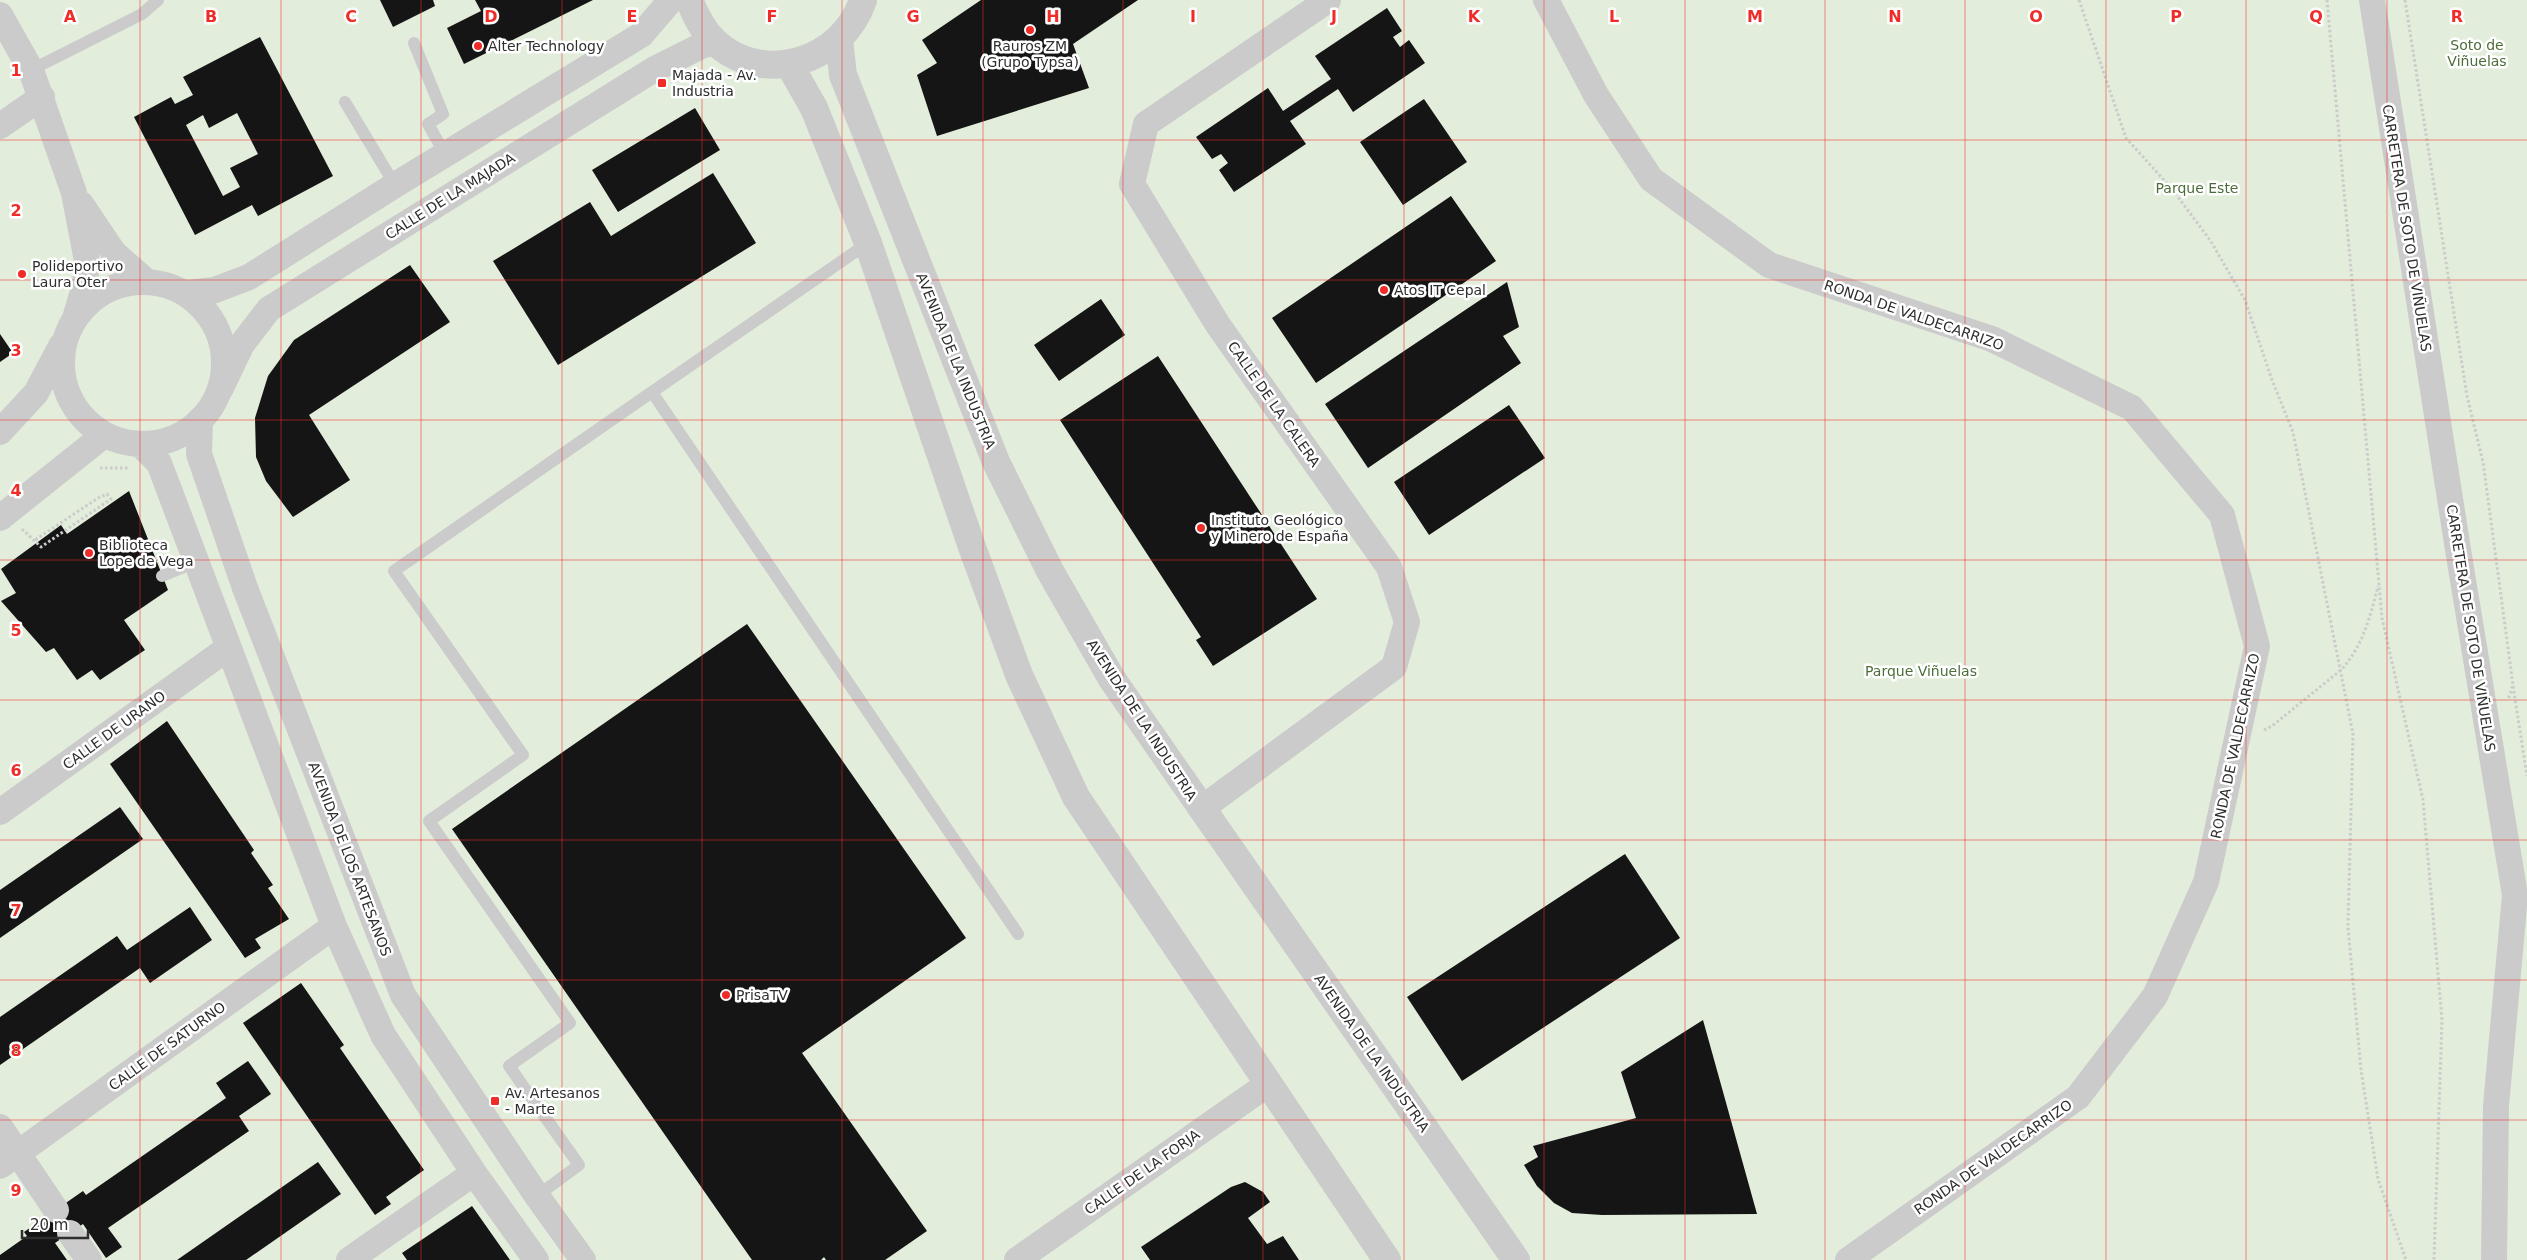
<svg xmlns="http://www.w3.org/2000/svg" width="2527" height="1260" viewBox="0 0 2527 1260" font-family="'DejaVu Sans',sans-serif">
	<rect width="100%" height="100%" fill="#fff"/>
	<path fill="#e3eddb" d="M0,0h2527v1260h-2527z"/>
	<path fill="#151515" fill-rule="evenodd" d="M380,0h53l2,6 -42,21z
		M475,0h118l-129,64 -17,-36 34,-17z
		M981,0h157l-65,44 16,44 -152,48 -20,-61 20,-12 -15,-23z
		M1387,8l15,23 -9,6 7,10 9,-7 16,23 -72,49 -15,-23 -48,32 16,23 -72,48 -15,-22 9,-7 -7,-9 -9,5 -16,-22 72,-49 15,23 48,-32 -16,-23z
		M260,37l73,139 -75,40 -6,-11 -57,30 -61,-118 37,-20 4,7 18,-9 -10,-18zM237,113l21,41 -28,14 10,19 -17,9 -37,-71 17,-10 6,13z
		M1424,99l43,63 -64,43 -43,-63z
		M695,108l25,42 -102,62 -26,-42z
		M713,173l43,70 -198,122 -65,-104 97,-59 21,34z
		M1451,196l45,65 -180,122 -44,-65z
		M410,265l40,57 -141,93 41,65 -57,37 -27,-36 -10,-24 -1,-39 13,-42 26,-36z
		M1507,282l12,45 -16,9 18,27 -153,105 -43,-64z
		M1101,299l24,36 -66,46 -25,-36z
		M0,334l13,19 -13,9z
		M1158,356l159,243 -104,67 -17,-26 5,-3 -141,-217z
		M1509,405l36,53 -116,77 -35,-53z
		M129,491l39,99 -44,30 21,30 -45,30 -8,-10 -15,10 -23,-32 -8,4 -45,-51 15,-8 -15,-24 60,-44 6,9z
		M747,624l219,314 -164,115 125,178 -42,29h-59l-2,-3 -3,3h-69l-300,-431z
		M167,721l87,129 -3,3 22,32 -5,3 21,31 -34,20 6,9 -16,10 -135,-194z
		M120,807l23,32 -143,99v-48z
		M1625,854l55,84 -218,143 -55,-84z
		M190,907l22,33 -62,43 -10,-15 -140,97v-48l117,-81 10,14z
		M301,983l43,62 -4,3 84,122 -38,27 5,7 -16,11 -132,-192z
		M1703,1020l54,194 -155,1 -30,-2 -18,-10 -17,-17 -13,-21 14,-8 -5,-11 103,-28 -15,-46z
		M248,1061l23,33 -32,22 10,15 -141,97 14,19 -16,11 -23,-34 -28,19 12,17h-67v-5l27,-19 -3,-4 59,-41 3,4 140,-97 -10,-15z
		M318,1162l23,32 -95,66h-69z
		M1245,1182l18,10 7,10 -22,16 19,26 16,-8 16,24h-149l-9,-13 90,-60z
		M472,1206l38,54h-103l-5,-7z"/>
	<g fill="none" stroke-linecap="round" stroke-linejoin="round">
		<path stroke="#cbcbcb" stroke-width="3" stroke-dasharray="2.5 2.5" stroke-linecap="butt" d="M2079,0l47,138 46,51 38,51 35,60 27,80 21,52 60,302 -5,193 13,143 17,109 28,81
			M2327,0l55,618 41,182 19,220 -8,240
			M2405,0l62,396 16,66 30,223 -5,15
			M100,468h29
			M22,529l19,18 70,-48 -4,-5 -9,4 -63,42
			M2513,686l14,90
			M2264,730l8,-4 69,-56c22,-24 29,-53 37,-84"/>
		<path stroke="#cbcbcb" stroke-width="12" d="M414,43l29,71 -15,10 17,30
			M31,70l111,-56 16,-14
			M345,102l50,83
			M868,243l-216,149 366,542
			M162,576l34,-14
			M537,1196l42,-31 -70,-99 61,-43 -141,-202 94,-66 -129,-184 258,-179"/>
		<path stroke="#cbcbcb" stroke-width="26" d="M1546,0l50,95 55,84 118,86 223,74 140,69 90,107 35,131 -51,236 -51,114 -77,101 -230,163
			M2372,0l87,556 56,339 -19,211 -2,154
			M0,15l31,55 43,123 13,68 -2,24 -9,30
			M0,126l42,-29
			M81,204l33,49 32,28
			M62 363a81 81 0 1 1 162 0a81 81 0 1 1-162 0Z
			M187,293l28,-3 34,-13 146,-92 246,-150 30,-35
			M221,388l21,-44 27,-35 384,-239 48,-24 14,-4
			M200,420l-1,34 46,134 158,407 134,201 46,64
			M0,432l36,-39 25,-47
			M140,444l19,19 175,463 49,109 91,138 62,87
			M0,518l104,-83
			M1201,809l193,-142 13,-45 -18,-55 -171,-242 -86,-141 14,-60 182,-124
			M0,812l228,-164
			M0,1127l56,83
			M0,1166l334,-240
			M70,1233l19,27
			M349,1260l125,-87
			M1017,1260l251,-176"/>
		<path stroke="#cbcbcb" stroke-width="28" d="M689,0c7,15 13,30 26,42 49,45 128,19 148,-42
			M839,40l4,35 153,387 54,109 62,108 404,581
			M789,64l25,44 54,135 104,304 47,128 57,122 311,463"/>
	</g>
	<path fill="none" stroke="#ef2c27" stroke-width="1" stroke-opacity="0.55" d="M140,0v1260M281,0v1260M421,0v1260M562,0v1260M702,0v1260M842,0v1260M983,0v1260M1123,0v1260M1263,0v1260M1404,0v1260M1544,0v1260M1685,0v1260M1825,0v1260M1965,0v1260M2106,0v1260M2246,0v1260M2387,0v1260M0,140h2527M0,280h2527M0,420h2527M0,560h2527M0,700h2527M0,840h2527M0,980h2527M0,1120h2527"/>
	<g fill="#ef2c27" stroke="#fff" stroke-width="2">
		<circle cx="1030" cy="30" r="5"/>
		<circle cx="478" cy="46" r="5"/>
		<rect x="657" y="78" width="10" height="10" rx="2.5"/>
		<circle cx="22" cy="274" r="5"/>
		<circle cx="1384" cy="290" r="5"/>
		<circle cx="1201" cy="528" r="5"/>
		<circle cx="89" cy="553" r="5"/>
		<circle cx="726" cy="995" r="5"/>
		<rect x="490" y="1096" width="10" height="10" rx="2.5"/>
	</g>
	<g text-anchor="middle" stroke-width="5" stroke-linejoin="round" paint-order="stroke">
		<g font-size="14" fill="#4c6d39" stroke="#fff">
			<text x="2477" y="50">Soto de<tspan x="2477" dy="16">Viñuelas</tspan></text>
			<text x="2197" y="193">Parque Este</text>
			<text x="1921" y="676">Parque Viñuelas</text>
		</g>
		<g font-size="14" fill="#2e2e2e" stroke="#fff" text-anchor="start">
			<text x="488" y="51">Alter Technology</text>
			<text x="1030" y="51" text-anchor="middle">Rauros ZM<tspan x="1030" dy="16">(Grupo Typsa)</tspan></text>
			<text x="672" y="80">Majada - Av.<tspan x="672" dy="16">Industria</tspan></text>
			<text x="32" y="271">Polideportivo<tspan x="32" dy="16">Laura Oter</tspan></text>
			<text x="1394" y="295">Atos IT Cepal</text>
			<text x="1211" y="525">Instituto Geológico<tspan x="1211" dy="16">y Minero de España</tspan></text>
			<text x="99" y="550">Biblioteca<tspan x="99" dy="16">Lope de Vega</tspan></text>
			<text x="736" y="1000">PrisaTV</text>
			<text x="505" y="1098">Av. Artesanos<tspan x="505" dy="16">- Marte</tspan></text>
		</g>
		<g font-size="14" fill="#2e2e2e" stroke="#fff">
			<text transform="translate(450 196) rotate(-32)" y="5">CALLE DE LA MAJADA</text>
			<text transform="translate(2407 228) rotate(81)" y="5">CARRETERA DE SOTO DE VIÑUELAS</text>
			<text transform="translate(1914 315) rotate(19)" y="5">RONDA DE VALDECARRIZO</text>
			<text transform="translate(956 361) rotate(68)" y="5">AVENIDA DE LA INDUSTRIA</text>
			<text transform="translate(1274 404) rotate(55)" y="5">CALLE DE LA CALERA</text>
			<text transform="translate(2471 628) rotate(81)" y="5">CARRETERA DE SOTO DE VIÑUELAS</text>
			<text transform="translate(1142 720) rotate(57)" y="5">AVENIDA DE LA INDUSTRIA</text>
			<text transform="translate(114 730) rotate(-36)" y="5">CALLE DE URANO</text>
			<text transform="translate(2235 746) rotate(-78)" y="5">RONDA DE VALDECARRIZO</text>
			<text transform="translate(350 859) rotate(69)" y="5">AVENIDA DE LOS ARTESANOS</text>
			<text transform="translate(167 1046) rotate(-36)" y="5">CALLE DE SATURNO</text>
			<text transform="translate(1372 1053) rotate(55)" y="5">AVENIDA DE LA INDUSTRIA</text>
			<text transform="translate(1993 1157) rotate(-35)" y="5">RONDA DE VALDECARRIZO</text>
			<text transform="translate(1142 1172) rotate(-35)" y="5">CALLE DE LA FORJA</text>
		</g>
	</g>
	<g font-size="16" text-anchor="middle" font-weight="bold" fill="#ef2c27" stroke="#fff" stroke-width="5" stroke-linejoin="round" paint-order="stroke">
		<text x="70" y="22">A</text>
		<text x="211" y="22">B</text>
		<text x="351" y="22">C</text>
		<text x="491" y="22">D</text>
		<text x="632" y="22">E</text>
		<text x="772" y="22">F</text>
		<text x="913" y="22">G</text>
		<text x="1053" y="22">H</text>
		<text x="1193" y="22">I</text>
		<text x="1334" y="22">J</text>
		<text x="1474" y="22">K</text>
		<text x="1614" y="22">L</text>
		<text x="1755" y="22">M</text>
		<text x="1895" y="22">N</text>
		<text x="2036" y="22">O</text>
		<text x="2176" y="22">P</text>
		<text x="2316" y="22">Q</text>
		<text x="2457" y="22">R</text>
		<text x="16" y="76">1</text>
		<text x="16" y="216">2</text>
		<text x="16" y="356">3</text>
		<text x="16" y="496">4</text>
		<text x="16" y="636">5</text>
		<text x="16" y="776">6</text>
		<text x="16" y="916">7</text>
		<text x="16" y="1056">8</text>
		<text x="16" y="1196">9</text>
	</g>
	<path d="M22 1230v8h66v-8" fill="none" stroke="#2e2e2e" stroke-width="2.5"/>
	<text x="30" y="1230" font-size="15" fill="#2e2e2e" stroke="#ffffff" stroke-width="4" paint-order="stroke">20 m</text>
</svg>
